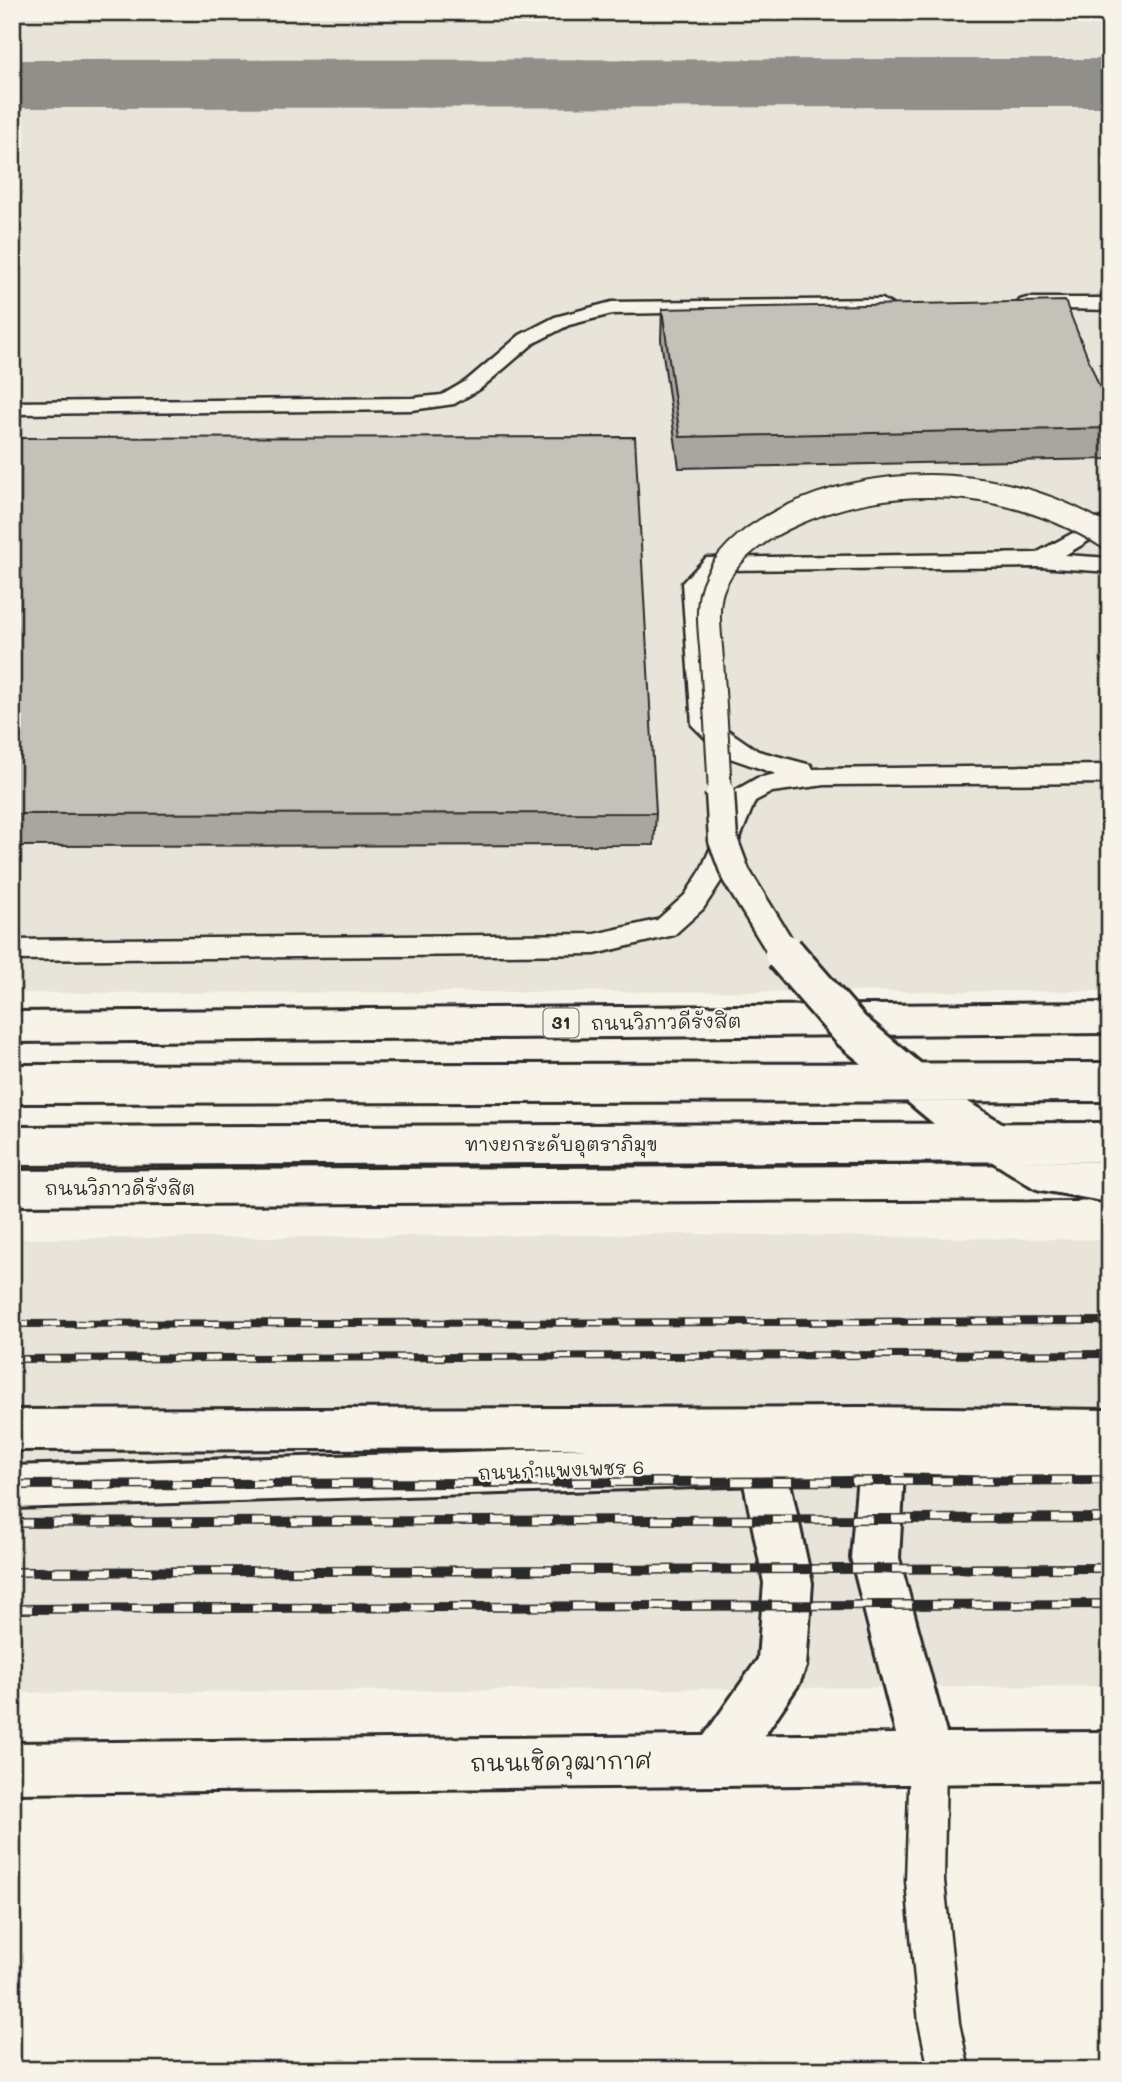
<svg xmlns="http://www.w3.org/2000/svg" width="1122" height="2082" viewBox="0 0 1122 2082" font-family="Mali,'Playpen Sans Thai',sans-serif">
	<rect width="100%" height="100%" fill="#f7f3e8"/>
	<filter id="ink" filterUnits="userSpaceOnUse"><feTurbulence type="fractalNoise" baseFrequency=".0143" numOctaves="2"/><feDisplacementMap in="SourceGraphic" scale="14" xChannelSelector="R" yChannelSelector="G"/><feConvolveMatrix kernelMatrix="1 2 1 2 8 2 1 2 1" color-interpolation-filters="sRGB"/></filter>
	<g filter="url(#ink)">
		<path fill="#e8e4da" d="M12,12h1098v979l-1098,2z
			M689,1234l421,6v446l-1098,7v-454z"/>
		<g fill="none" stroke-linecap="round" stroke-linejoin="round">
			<path fill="#918f8a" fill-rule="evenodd" d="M1110,59v48l-1098,1v-48z"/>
			<defs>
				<path id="service" d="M1027,298h83v12l-90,-2 -3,-4 3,-4z
					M882,299l10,6 -3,4 -277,5 -43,11 -35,18 -54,46 -26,15 -42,6 -400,4v-12l400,-4 30,-3 24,-14 54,-46 35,-18 57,-15z
					M1110,392v38l-7,-2 -8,-19 8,-15z
					M1110,513v15l-45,27 45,3v14l-70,-5 -320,3 -16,15 12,137 42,29 53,14 2,4 297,-4v18l-285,2 -53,7 -17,9 -30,74 -22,34 -29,26 -79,19 -583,6v-20l583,-6 62,-14 28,-25 15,-23 36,-82 21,-12 19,-4 -46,-16 -21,-16 -17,-17 -10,-142 24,-25 330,-5z
					M928,1741l13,5 5,13 -2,122 15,142 10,47h-40l-10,-47 -13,-142 4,-122 5,-13z"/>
				<path id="minor" d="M763,1443l16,6 7,15 26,119 -6,84 -7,17 -64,95 -18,7 -18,-7 -7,-18 7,-18 59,-84 6,-76 -24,-119 7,-15z"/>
				<path id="secondary" d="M863,1407l247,3v70l-206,-7 -5,85 47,175 164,-1v50l-1098,11v-50l884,-9 -45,-176 7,-83 -95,10 -751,23v-42l576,-18 -576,2v-40z"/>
				<path id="trunk" d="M1110,1003v30l-1098,9v-30z
					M1076,1165l14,5 6,12 -6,12 -14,5 -1064,6v-34z"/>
			</defs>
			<use href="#service" stroke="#2b2b2b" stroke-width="5"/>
			<use href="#minor" stroke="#2b2b2b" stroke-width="6"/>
			<use href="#secondary" stroke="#2b2b2b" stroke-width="6"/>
			<use href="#trunk" stroke="#2b2b2b" stroke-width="6"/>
			<use href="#service" fill="#f7f3e8" fill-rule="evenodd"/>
			<use href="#minor" fill="#f7f3e8" fill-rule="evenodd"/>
			<use href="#secondary" fill="#f7f3e8" fill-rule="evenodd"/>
			<use href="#trunk" fill="#f7f3e8" fill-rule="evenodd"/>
			<defs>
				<path id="rail-far1" d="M12,1324l1098,-3
					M12,1359l1098,-5"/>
				<path id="rail" d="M12,1485l1098,-5
					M12,1523l1098,-5
					M12,1572l1098,-4
					M12,1609l1098,-5"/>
			</defs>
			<use href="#rail-far1" stroke="#2b2b2b" stroke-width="8"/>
			<use href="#rail" stroke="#2b2b2b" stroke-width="10"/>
			<use href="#rail-far1" stroke="#f7f3e8" stroke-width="5" stroke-dasharray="16" stroke-linecap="butt"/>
			<use href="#rail" stroke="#f7f3e8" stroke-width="7" stroke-dasharray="20" stroke-linecap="butt"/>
			<defs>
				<path id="service-bridge-far1" d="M720,795c-2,-45 -5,-89 -8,-134 -1,-23 -7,-51 1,-74 12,-32 41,-53 71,-68 104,-50 228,-43 326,20"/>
				<path id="service-bridge" d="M720,793l3,47 13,35 48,78"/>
				<path id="motorway-bridge" d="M784,953l67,77 102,85 90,56 67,12
					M12,1084l1098,-2
					M12,1146l1098,-4"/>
			</defs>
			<use href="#service-bridge-far1" stroke="#2b2b2b" stroke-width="26" stroke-linecap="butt"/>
			<use href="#service-bridge" stroke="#2b2b2b" stroke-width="33" stroke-linecap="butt"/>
			<use href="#motorway-bridge" stroke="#2b2b2b" stroke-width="44" stroke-linecap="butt"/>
			<use href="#service-bridge-far1" stroke="#f7f3e8" stroke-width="22"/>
			<use href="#service-bridge" stroke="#f7f3e8" stroke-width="28"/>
			<use href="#motorway-bridge" stroke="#f7f3e8" stroke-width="38"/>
		</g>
		<path fill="#a9a69f" stroke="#2b2b2b" stroke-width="2" d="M662,309l448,104v37l-2,9 -429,9 -18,-128z
			M12,438l644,375 -2,32 -642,1z"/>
		<path fill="#c4c1b9" stroke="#2b2b2b" stroke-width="2" d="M1065,301l45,112v15l-430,9 -18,-128z
			M635,437l21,376 -644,1v-376z"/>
	</g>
	<g text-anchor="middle" stroke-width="5" stroke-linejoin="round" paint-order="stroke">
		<rect fill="#f7f3e8" stroke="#686764" stroke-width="2" x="543.5" y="1008.5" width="35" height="29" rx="5"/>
		<g font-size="18" font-weight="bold" fill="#2b2b2b">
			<text x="561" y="1029">31</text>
		</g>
		<g font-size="19" fill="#2b2b2b" stroke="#f7f3e8">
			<text transform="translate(666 1022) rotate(-1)" y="7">ถนนวิภาวดีรังสิต</text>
			<text x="561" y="1151">ทางยกระดับอุตราภิมุข</text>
			<text x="120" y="1195">ถนนวิภาวดีรังสิต</text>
			<text transform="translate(561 1470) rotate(-2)" y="7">ถนนกำแพงเพชร 6</text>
		</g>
		<g font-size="23" fill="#2b2b2b" stroke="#f7f3e8">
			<text transform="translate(561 1762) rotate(-1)" y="8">ถนนเชิดวุฒากาศ</text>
		</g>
	</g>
	<rect width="1122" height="2082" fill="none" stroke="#f7f3e8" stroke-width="42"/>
	<rect x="21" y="21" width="1080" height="2040" fill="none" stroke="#2b2b2b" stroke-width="2.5" filter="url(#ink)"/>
</svg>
